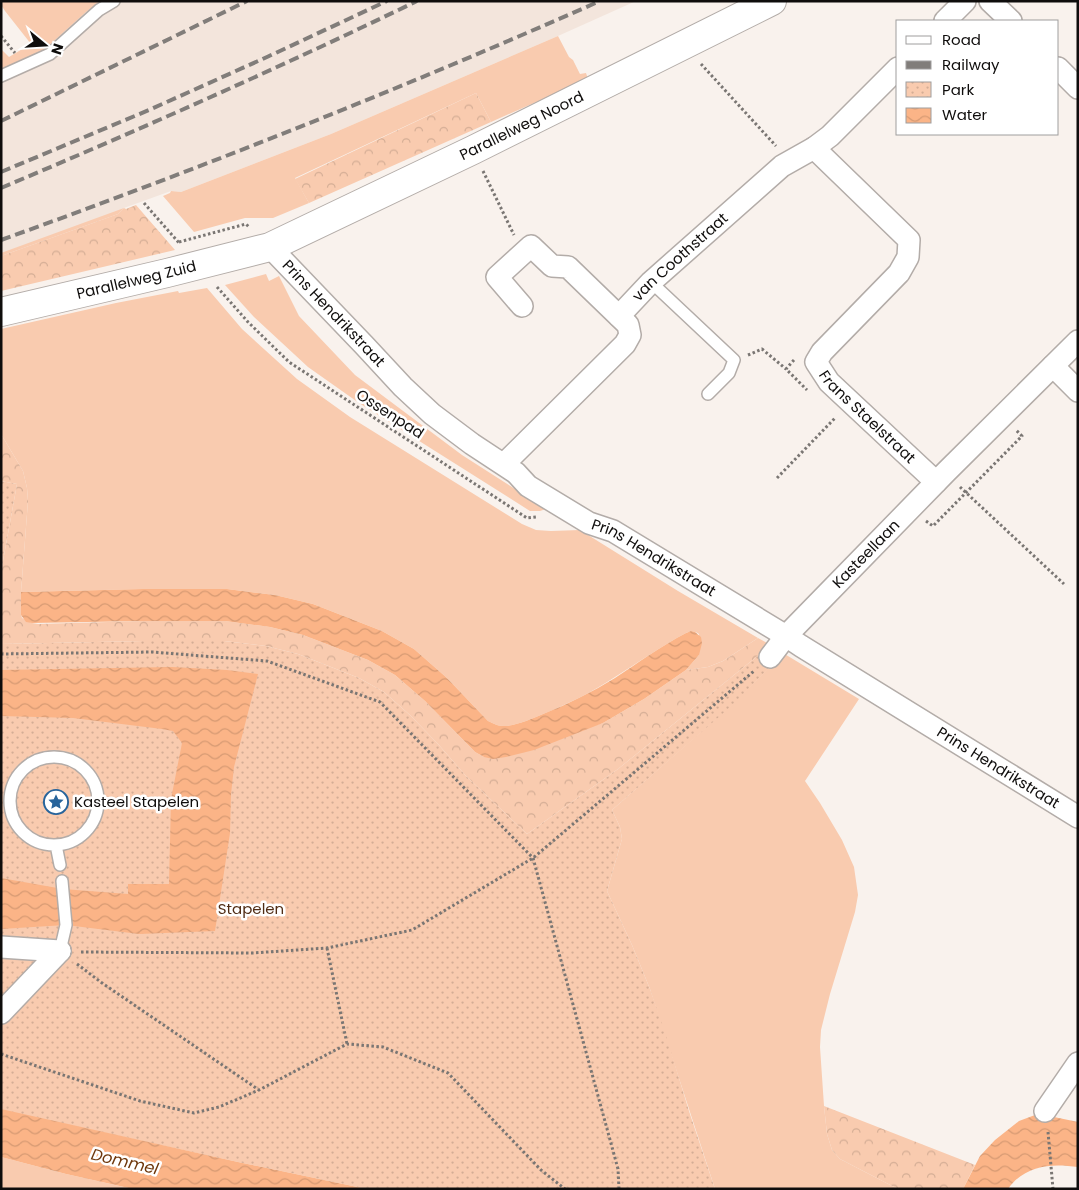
<svg xmlns="http://www.w3.org/2000/svg" width="1079" height="1190" viewBox="0 0 1079 1190" font-family="Poppins,sans-serif">
	<defs>
		<pattern id="forest-crowns" width="20" height="18" patternUnits="userSpaceOnUse" patternTransform="scale(1.25)"><rect width="20" height="18" fill="#f9cbaf"/><path d="M2 6a3 3 0 1 1 6 0M12 15a3 3 0 1 1 6 0" fill="none" stroke="#d4ad95"/></pattern>
		<pattern id="park-dots" width="8" height="8" patternUnits="userSpaceOnUse" patternTransform="scale(1.25)"><rect width="8" height="8" fill="#f9cbaf"/><path d="M2 2h.1M6 6h.1" fill="none" stroke="#d4ad95" stroke-width="1.8" stroke-linecap="round"/></pattern>
		<pattern id="water-waves" width="16" height="10" patternUnits="userSpaceOnUse" patternTransform="scale(1.25)"><rect width="16" height="10" fill="#fbb487"/><path d="M0 5q4-4 8 0t8 0" fill="none" stroke="#d69a73"/></pattern>
	</defs>
	<rect width="100%" height="100%" fill="#f9f2ed"/>
	<path fill="#f3e5dc" d="M96,1h540l-78,35 -227,98 -150,58 -10,-1 -47,17 -6,6 -117,42v-194l61,-37z"/>
	<path fill="#f9cbaf" d="M1,1h99l-14,11 -41,37 -44,21v-21l8,8 22,-13 -26,-33 -4,-6z
		M558,36l11,21 4,3 7,14 6,-1 2,6 -97,43 -15,-29 -181,85 14,25 -36,15h-28l-51,14 -31,-36 7,-3 1,-2 10,1 150,-58z
		M124,208l-6,6 -117,42v-3z
		M266,274l3,7 10,-5 20,40 56,59 107,80 84,54 -6,2h-10l-171,-108 -51,-36 -54,-50 -29,-32z
		M207,288l35,41 55,50 53,38 172,107 14,6 15,1 29,-1 98,61 80,47 -35,23 -15,6 -22,3 13,-15v-21c-5,-3 -8,-3 -13,-1 -25,13 -48,30 -71,44 -23,15 -47,27 -72,37 -12,5 -27,12 -40,12 -6,0 -10,-3 -15,-5l-41,-43 -33,-29 -32,-18 -69,-27 -38,-9 -48,-6h-84l-122,3 7,-91 -1,-13 -4,-17 -22,-37v-105l115,-26 62,-12 1,2z
		M783,653l76,46 -54,82 15,22 22,37 12,27 4,28 -3,17 -25,82 -9,36 -1,17 4,59 3,28 5,16 8,9 58,30h-183l-65,-200 -18,-44 -25,-54 15,-52 -2,-12 -8,-17 123,-108z
		M1,1157l65,17 67,15h-132z"/>
	<path fill="url(#forest-crowns)" d="M476,93l15,29 -182,81 -14,-24z
		M136,205l39,45 -174,41v-35l117,-42 6,-6 2,1z
		M1,434l22,37 4,17 1,13 -7,91v22l1,4 10,5 6,1 105,-3h82l45,6 33,8 65,25 27,15 30,26 50,51 9,5 119,-34 41,-24 42,-29 22,-3 15,-6 35,-23 13,7 -153,124 -91,65 -61,-58 -28,-32 -27,-28 -27,-24 -25,-14 -61,-24 -32,-8 -42,-5h-80l-143,3v-72l16,-88 -16,-3z
		M824,1106l151,59 -12,24h-65l-58,-30 -8,-9 -5,-16z"/>
	<path fill="url(#park-dots)" d="M1,481l16,3 -16,88z
		M144,641h80l42,5 32,8 61,24 25,14 27,24 27,28 28,32 61,58 91,-65 153,-124 12,8 -47,49 -124,108 8,17 2,12 -15,52 25,54 18,44 15,43 24,79 26,78h-348l-129,-27 -237,-52v-466z"/>
	<path fill="url(#water-waves)" d="M143,589h84l48,6 38,9 69,27 32,18 33,29 41,43c5,2 9,5 15,5 13,0 28,-7 40,-12 25,-10 49,-22 72,-36 23,-15 46,-32 71,-45l5,-2 4,1 6,5 1,6 -3,12 -13,15 -42,29 -41,24 -69,27 -28,7 -13,2 -9,-2 -9,-5 -50,-51 -30,-26 -27,-15 -65,-25 -33,-8 -45,-6h-82l-111,2 -6,-1 -5,-7v-23z
		M172,667l55,3 31,4 -24,93 -3,27 -1,39 -15,98 -76,3 -73,-9 -65,4v-51l62,11 65,5v-10h41l2,-85 11,-56 -9,-12 -11,-2 -89,-11 -72,-2v-46z
		M1,1109l237,53 129,27h-234l-67,-15 -65,-17z
		M1035,1115l19,2 24,5v45c-27,-4 -53,-2 -70,22h-45l17,-33 15,-16 24,-19z"/>
	<g fill="none" stroke-linecap="round" stroke-linejoin="round">
		<defs>
			<path id="lane" d="M1,76l49,-22 49,-44 15,-9
				M651,282l83,78 -5,13 -21,21
				M10 801a44 44 0 1 1 88 0a44 44 0 1 1-88 0Z
				M56,845l4,20
				M60,951l6,-26 -4,-44"/>
			<g id="street">
				<path d="M990,1l21,20"/>
				<path d="M945,21l20,-20"/>
				<path d="M1058,68l20,20"/>
				<path id="s1" d="M814,148l95,92 -1,17 -9,16 -77,79 -6,10 13,20 107,100"/>
				<path id="s2" d="M270,247l94,98 39,42 29,27 40,30 44,29 12,13 61,37 24,8 173,105 15,10 277,171"/>
				<path id="s3" d="M619,316l32,-34 131,-116 32,-18 16,-12 68,-68"/>
				<path d="M1053,366l25,25"/>
				<path d="M504,464l121,-120 5,-9 -2,-10 -60,-58 -16,-1 -21,-20 -34,31 25,29"/>
				<path id="s4" d="M770,657l16,-21 160,-164 132,-131"/>
				<path d="M1,947l59,4"/>
				<path d="M1,1013l59,-62"/>
				<path d="M1045,1111l33,-48"/>
			</g>
			<g id="secondary">
				<path id="s5" d="M1,312l166,-39 103,-26 203,-97 299,-149"/>
			</g>
		</defs>
		<use href="#lane" stroke="#b3aca8" stroke-width="14"/>
		<use href="#street" stroke="#b3aca8" stroke-width="24"/>
		<use href="#secondary" stroke="#b3aca8" stroke-width="30"/>
		<path stroke="#7a7673" stroke-width="3" stroke-dasharray="2.5 2.5" stroke-linecap="butt" d="M1,36l14,17
			M701,64l75,82
			M483,171l31,64
			M144,203l36,41
			M179,242l67,-18 3,3
			M217,287l31,35 41,40 238,156 10,-1
			M748,355l14,-6 24,20
			M794,360l-8,9 21,21
			M777,478l59,-61
			M960,487l104,97
			M926,521l7,5 89,-90 -6,-6
			M1,654l151,-2 115,9 113,41 153,156 85,311 1,20
			M327,948l20,96
			M81,952l171,1 75,-5 85,-18 121,-72 221,-187
			M77,964l25,19 157,107
			M1,1054l139,47 54,12 25,-6 40,-17 88,-46 36,3 65,26 93,97 24,19
			M1048,1132l5,57"/>
		<use href="#lane" stroke="#fff" stroke-width="11"/>
		<use href="#street" stroke="#fff" stroke-width="21"/>
		<use href="#secondary" stroke="#fff" stroke-width="28"/>
		<path stroke="#817d7a" stroke-width="4" stroke-dasharray="10 5" stroke-linecap="butt" d="M1,121l246,-120
			M1,172l148,-62 118,-53 120,-56
			M1,188c140,-59 280,-121 416,-187
			M1,240c203,-73 402,-152 599,-239"/>
	</g>
	<defs>
		<symbol id="sight-ring" viewBox="-11 -11 22 22"><circle r="9.5" fill="#fff" stroke="#27649b" stroke-width="1.5"/><path d="M0-6L1.8-2.2L6-1.7L2.9 1.2L3.7 5.4L0 3.3L-3.7 5.4L-2.9 1.2L-6-1.7L-1.8-2.2Z" fill="#27649b"/></symbol>
	</defs>
	<g fill-rule="evenodd">
		<use href="#sight-ring" x="42" y="788" width="28" height="28"/>
	</g>
	<g text-anchor="middle" stroke-width="5" stroke-linejoin="round" paint-order="stroke">
		<g font-size="15" fill="#0f0d0c" stroke="#fff">
			<text dy="5" stroke="none"><textPath href="#s5" startOffset="556">Parallelweg Noord</textPath></text>
			<text dy="5" stroke="none"><textPath href="#s3" startOffset="85">van Coothstraat</textPath></text>
			<text dy="5" stroke="none"><textPath href="#s5" startOffset="139">Parallelweg Zuid</textPath></text>
			<text dy="5" stroke="none"><textPath href="#s2" startOffset="92">Prins Hendrikstraat</textPath></text>
			<text transform="translate(390 414) rotate(33)" y="5">Ossenpad</text>
			<text dy="5" stroke="none"><textPath href="#s1" startOffset="365">Frans Staelstraat</textPath></text>
			<text dy="5" stroke="none"><textPath href="#s4" startOffset="141">Kasteellaan</textPath></text>
			<text dy="5" stroke="none"><textPath href="#s2" startOffset="498">Prins Hendrikstraat</textPath></text>
			<text dy="5" stroke="none"><textPath href="#s2" startOffset="902">Prins Hendrikstraat</textPath></text>
		</g>
		<g font-size="15" fill="#0f0d0c" stroke="#fff" text-anchor="start">
			<text x="74" y="807">Kasteel Stapelen</text>
		</g>
		<g font-size="15" fill="#502d15" stroke="#fff">
			<text x="251" y="914">Stapelen</text>
		</g>
		<g font-size="16" font-style="italic" fill="#6e370b" stroke="#fff">
			<text transform="translate(125 1161) rotate(13)" y="6">Dommel</text>
		</g>
	</g>
	<rect width="1079" height="1190" fill="none" stroke="#0f0d0c" stroke-width="5"/>
	<rect x="896" y="20" width="162" height="115" fill="#ffffff" stroke="#9f9e9e"/>
	<rect x="906" y="36" width="25" height="8" fill="#ffffff" stroke="#9f9e9e"/>
	<text x="942" y="45" font-size="15" fill="#0f0d0c">Road</text>
	<rect x="906" y="61" width="25" height="8" fill="#817d7a" stroke="#9f9e9e"/>
	<text x="942" y="70" font-size="15" fill="#0f0d0c">Railway</text>
	<rect x="906" y="82" width="25" height="15" fill="url(#park-dots)" stroke="#9f9e9e"/>
	<text x="942" y="95" font-size="15" fill="#0f0d0c">Park</text>
	<rect x="906" y="108" width="25" height="15" fill="url(#water-waves)" stroke="#9f9e9e"/>
	<text x="942" y="120" font-size="15" fill="#0f0d0c">Water</text>
	<g transform="translate(45 45) rotate(108)" stroke="#ffffff" stroke-width="4" paint-order="stroke">
	<path d="M0-4L9 19L0 12L-9 19Z" fill="#0f0d0c"/>
	<text y="-8" font-size="14" font-weight="bold" text-anchor="middle" fill="#0f0d0c">N</text>
	</g>
</svg>
